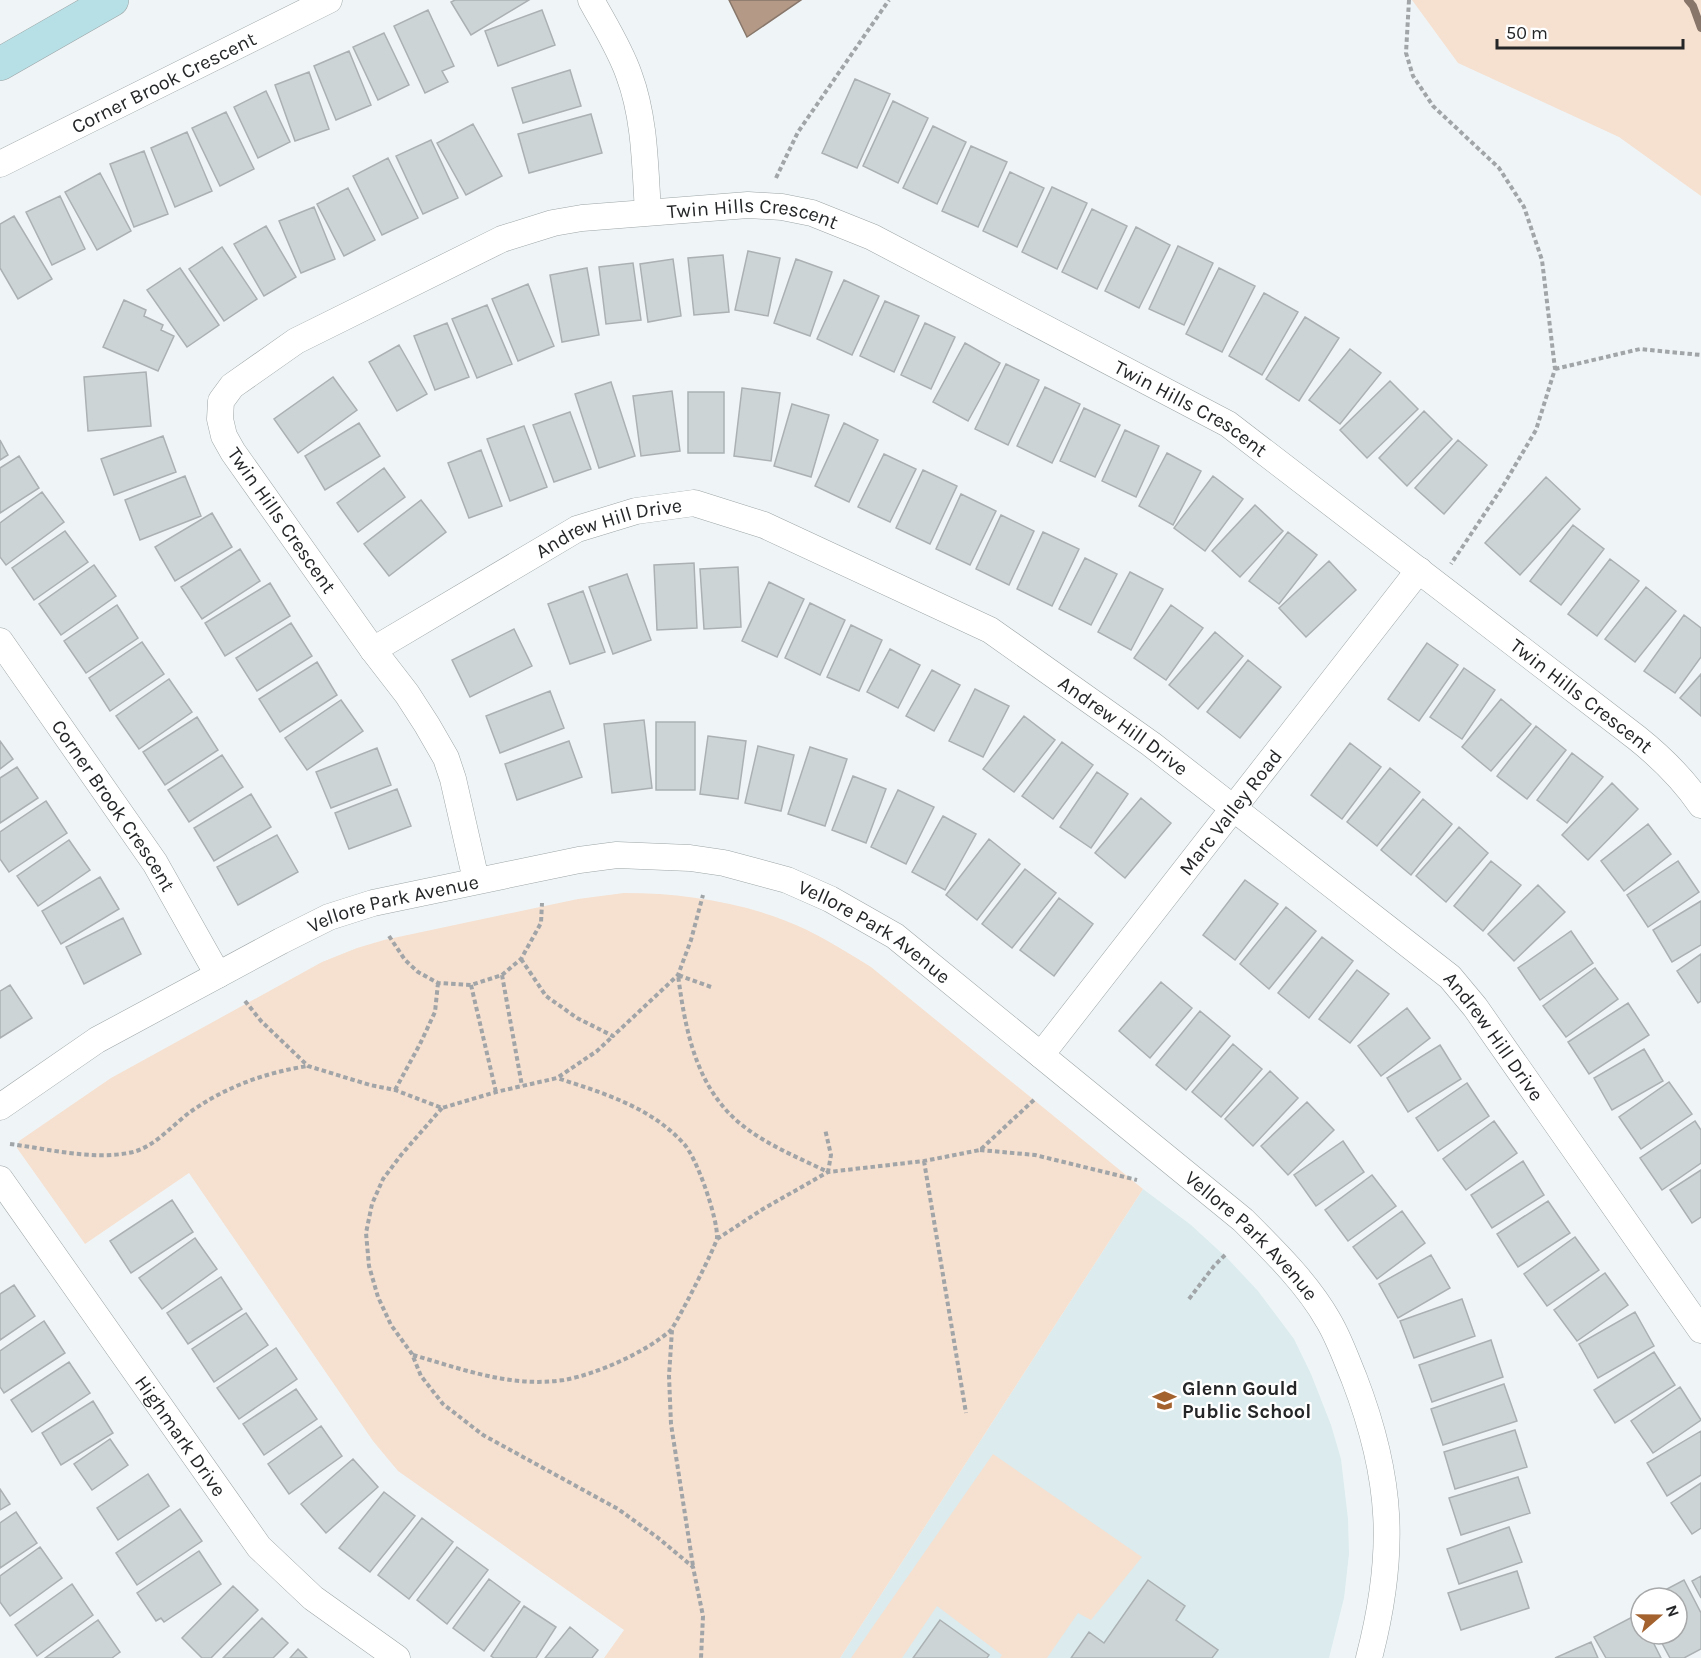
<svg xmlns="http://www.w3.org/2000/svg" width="1701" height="1658" viewBox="0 0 1701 1658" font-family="Karla,sans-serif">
	<rect width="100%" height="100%" fill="#eff5f7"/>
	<path fill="#dbebee" d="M1143,1189l48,36 37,34 30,32 36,48 17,35 20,51 10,34 7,60 1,35 -5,44 -15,60h-489z"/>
	<path fill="#f6e0d0" d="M1412,0h289v196l-82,-59 -161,-74z
		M624,893c62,0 126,10 183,37 22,11 43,24 64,37l272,222 -303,469h-236l20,-28 -226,-159 -25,-30 -184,-268 -104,71 -68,-96 2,-7 92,-63 211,-116 35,-14 27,-8 194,-41z
		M993,1454l149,103 -51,63 -13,-7 -31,45h-47l2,-3 -65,-49 -35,52h-51z"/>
	<path fill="#b39986" stroke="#88766a" stroke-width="1.5" d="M729,0h72l-54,37z"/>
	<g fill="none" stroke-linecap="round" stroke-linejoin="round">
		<path stroke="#88766a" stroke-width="8" d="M1688,0l5,6 8,22"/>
	</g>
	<path fill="#cdd4d5" stroke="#abb1b2" stroke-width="1.5" d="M455,0h74l-58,35 -20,-33z
		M428,10l26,56 -12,5 6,11 -23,11 -31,-67z
		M542,10l13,35 -57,21 -13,-35z
		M384,33l25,52 -31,15 -25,-53z
		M349,51l22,54 -35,15 -22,-54z
		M570,70l11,36 -58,17 -11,-35z
		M309,72l20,57 -34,12 -20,-56z
		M855,79l35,15 -33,74 -35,-15z
		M266,91l24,51 -32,16 -24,-51z
		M893,101l35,17 -30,65 -35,-17z
		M226,112l28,57 -34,17 -28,-58z
		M591,114l11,39 -73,20 -11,-39z
		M473,124l29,52 -36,19 -29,-52z
		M933,126l33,16 -29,62 -34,-16z
		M187,132l25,59 -37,16 -24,-59z
		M431,140l27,58 -35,16 -27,-58z
		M971,146l36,16 -29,65 -36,-16z
		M144,151l24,63 -34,13 -24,-63z
		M388,158l30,60 -36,17 -29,-59z
		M1010,172l34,16 -27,59 -34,-16z
		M100,173l31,58 -34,19 -32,-58z
		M1052,187l35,16 -30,66 -35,-17z
		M348,188l27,52 -31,16 -27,-52z
		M60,196l25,53 -33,16 -26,-53z
		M314,207l21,52 -34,14 -22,-52z
		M1092,209l35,17 -30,63 -35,-17z
		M14,216l38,63 -34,20 -18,-31v-44z
		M266,226l30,51 -32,19 -30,-52z
		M1136,227l34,18 -31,63 -34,-17z
		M1178,246l35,17 -29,62 -35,-16z
		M222,247l35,52 -33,22 -35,-52z
		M748,251l32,7 -12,58 -33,-6z
		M723,255l6,57 -35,3 -6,-57z
		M673,259l8,57 -33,6 -8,-58z
		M796,259l36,13 -22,64 -36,-13z
		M633,263l8,57 -35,4 -7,-57z
		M180,268l39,57 -32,22 -40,-57z
		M587,268l12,67 -37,7 -12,-67z
		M1219,268l36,18 -33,66 -36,-18z
		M844,280l35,16 -27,59 -35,-16z
		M528,284l26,62 -36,15 -26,-62z
		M1264,293l34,19 -36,63 -33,-19z
		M124,300l22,10 -2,6 19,9 -2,5 13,6 -16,35 -55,-24z
		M885,301l34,15 -25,56 -34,-16z
		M487,305l25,59 -35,14 -25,-59z
		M1305,317l34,21 -40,63 -33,-22z
		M447,323l22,54 -34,13 -21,-54z
		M925,323l30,14 -24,52 -30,-14z
		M965,343l35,20 -32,58 -35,-19z
		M399,345l28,49 -30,17 -28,-49z
		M1350,349l31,24 -41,51 -31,-24z
		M1006,364l33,16 -31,65 -33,-16z
		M146,372l5,54 -63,5 -4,-54z
		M333,377l24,33 -59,43 -24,-34z
		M1390,381l28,28 -51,49 -27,-28z
		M611,382l24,74 -36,12 -24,-74z
		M1045,387l35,17 -28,59 -35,-17z
		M742,388l38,5 -9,68 -37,-5z
		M672,391l8,60 -39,5 -8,-60z
		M688,392h36v61h-36z
		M792,404l37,11 -18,62 -37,-11z
		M1084,408l36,17 -25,52 -35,-16z
		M1424,411l28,28 -45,47 -28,-28z
		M570,412l21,57 -37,13 -21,-57z
		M359,423l21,33 -55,34 -20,-34z
		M844,423l34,17 -29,62 -34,-16z
		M524,426l23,61 -37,14 -23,-62z
		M1125,430l34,16 -23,51 -34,-16z
		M163,436l13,36 -62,23 -13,-36z
		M0,440l8,15 -8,5z
		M1458,440l29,25 -43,49 -29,-26z
		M481,450l21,56 -33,12 -21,-55z
		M1167,453l34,18 -28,54 -34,-19z
		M884,454l32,15 -26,53 -32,-15z
		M19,456l20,32 -39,25v-45z
		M384,468l21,29 -47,35 -21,-29z
		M923,470l34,16 -27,58 -34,-16z
		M185,476l16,40 -61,24 -15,-40z
		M1213,476l30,23 -38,52 -31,-23z
		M1546,477l34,32 -60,66 -35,-32z
		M42,492l22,30 -58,43 -6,-8v-34z
		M961,494l35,17 -26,54 -34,-16z
		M421,500l25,32 -57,44 -25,-32z
		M1255,505l28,26 -43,46 -28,-26z
		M212,513l20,34 -57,34 -20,-34z
		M1001,515l33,16 -25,54 -33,-16z
		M1573,525l31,24 -43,56 -31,-24z
		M65,531l23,31 -54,38 -22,-32z
		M1043,532l36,17 -27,57 -35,-17z
		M1288,532l29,23 -38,49 -30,-23z
		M240,549l20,32 -58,38 -21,-32z
		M1085,558l32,16 -26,51 -32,-16z
		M1610,559l29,22 -42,55 -29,-22z
		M1329,561l27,29 -50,47 -27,-29z
		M694,563l3,65 -40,2 -3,-65z
		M94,565l22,31 -55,39 -22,-31z
		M738,567l3,60 -37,2 -4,-60z
		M1130,572l33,17 -32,61 -33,-18z
		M627,574l24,66 -38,14 -24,-67z
		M769,582l35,17 -27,58 -35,-16z
		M270,583l20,33 -65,40 -20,-33z
		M1646,587l30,24 -41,51 -30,-23z
		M583,591l22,61 -35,12 -22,-60z
		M810,603l35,17 -25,55 -35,-17z
		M117,605l21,33 -52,35 -22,-32z
		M1171,605l32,23 -37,52 -32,-22z
		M1684,615l17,13v29l-26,36 -31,-22z
		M291,623l21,33 -55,35 -21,-33z
		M851,625l31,15 -23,51 -32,-14z
		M514,629l18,37 -62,31 -18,-37z
		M1215,632l28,24 -45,53 -29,-24z
		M142,642l22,32 -54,37 -21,-33z
		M1427,643l31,22 -39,56 -31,-22z
		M890,649l30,16 -22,43 -31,-16z
		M1248,660l33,27 -41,51 -33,-26z
		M317,662l20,33 -57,37 -21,-33z
		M1464,668l31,22 -33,49 -32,-22z
		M932,670l28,15 -26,46 -28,-15z
		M1701,674v42l-21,-18z
		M169,679l23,33 -53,37 -23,-33z
		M975,689l34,17 -26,51 -34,-16z
		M550,691l14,37 -64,25 -14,-37z
		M1501,699l30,25 -40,47 -29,-24z
		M341,700l22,31 -56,39 -22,-32z
		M1024,716l31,24 -41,52 -31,-23z
		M197,717l21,33 -53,35 -22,-33z
		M644,720l8,68 -40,5 -8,-69z
		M656,722h39v68h-39z
		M1536,726l30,24 -39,49 -30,-23z
		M708,736l38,5 -8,58 -38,-5z
		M0,741l13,18 -13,10z
		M569,741l13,36 -65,23 -12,-36z
		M1062,742l31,23 -40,54 -31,-23z
		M1350,743l31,24 -39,52 -31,-24z
		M758,746l36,9 -13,56 -36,-8z
		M810,747l37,12 -22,67 -37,-12z
		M377,748l14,37 -60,23 -15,-36z
		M1572,753l31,24 -36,46 -30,-23z
		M222,755l21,32 -54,35 -21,-32z
		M17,767l21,31 -38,25v-45z
		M1390,768l30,24 -43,54 -30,-24z
		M1097,772l31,22 -37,54 -31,-21z
		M853,776l33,13 -20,54 -34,-13z
		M1612,783l26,26 -50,51 -26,-25z
		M397,789l14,37 -62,23 -14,-36z
		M898,790l36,17 -28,57 -35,-17z
		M251,794l20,33 -57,34 -20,-33z
		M1141,798l30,25 -46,55 -30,-25z
		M1423,799l29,25 -41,51 -30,-25z
		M46,801l21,32 -58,39 -9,-13v-27z
		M943,816l33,18 -31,56 -33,-18z
		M1648,824l23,30 -47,37 -23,-30z
		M1459,827l29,26 -42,49 -30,-26z
		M277,835l21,37 -60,33 -21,-38z
		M989,839l31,25 -43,56 -31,-25z
		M69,840l21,30 -52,36 -21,-30z
		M1491,861l30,24 -38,46 -29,-25z
		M1678,861l21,31 -51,35 -21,-32z
		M1025,869l31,24 -44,55 -30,-24z
		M100,877l19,32 -58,35 -19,-33z
		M1245,880l33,24 -43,56 -32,-25z
		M1538,885l27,27 -51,49 -26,-27z
		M1059,898l34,26 -39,52 -34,-26z
		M1701,901v44l-29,17 -19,-32z
		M1286,907l30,24 -47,58 -29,-25z
		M123,918l18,36 -57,30 -18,-37z
		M1571,931l22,32 -53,37 -22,-32z
		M1322,937l31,24 -44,57 -31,-25z
		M1701,954v47l-3,2 -21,-32z
		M1595,968l23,31 -52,38 -23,-31z
		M1357,970l32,24 -39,49 -31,-24z
		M1161,982l31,26 -42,50 -31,-27z
		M10,985l22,33 -32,20v-47z
		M1628,1003l21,32 -60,39 -21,-32z
		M1407,1008l23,30 -49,38 -23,-30z
		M1200,1011l30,25 -44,54 -30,-25z
		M1233,1044l29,25 -41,48 -29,-25z
		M1440,1045l21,34 -53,33 -21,-34z
		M1644,1049l19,32 -51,29 -18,-32z
		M1270,1071l28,27 -45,48 -28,-27z
		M1669,1082l23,32 -51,35 -22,-32z
		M1467,1083l22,33 -51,35 -22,-33z
		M1307,1102l27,28 -46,45 -27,-29z
		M1494,1121l23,32 -51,37 -23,-31z
		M1695,1121l6,9v33l-39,27 -22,-32z
		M1343,1141l21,31 -48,34 -22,-31z
		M1523,1161l21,34 -52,33 -21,-33z
		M1701,1170v47l-9,6 -22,-33z
		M1372,1175l24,31 -48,35 -23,-31z
		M172,1200l21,32 -62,41 -21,-32z
		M1548,1201l22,32 -52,34 -21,-33z
		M1402,1211l23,32 -48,36 -24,-32z
		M1575,1237l24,33 -52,36 -23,-32z
		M195,1238l22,31 -55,40 -23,-31z
		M1431,1255l19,33 -52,30 -19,-34z
		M1605,1273l23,32 -51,36 -23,-31z
		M221,1277l21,32 -54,35 -21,-31z
		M14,1285l21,31 -35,24v-46z
		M1462,1299l13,37 -61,22 -14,-37z
		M1635,1312l19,34 -56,32 -19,-34z
		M246,1313l22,32 -54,37 -22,-33z
		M44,1321l21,32 -61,40 -4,-6v-36z
		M1491,1340l12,37 -71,25 -13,-37z
		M276,1348l21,31 -58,40 -22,-31z
		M1654,1352l21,33 -60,38 -21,-33z
		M69,1362l21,31 -58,39 -21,-32z
		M1504,1384l13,37 -74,24 -12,-36z
		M1680,1387l21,33 -48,33 -22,-32z
		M296,1389l21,30 -53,36 -21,-31z
		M93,1401l20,32 -52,32 -19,-32z
		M321,1426l21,30 -53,38 -21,-30z
		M1515,1430l12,37 -72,22 -11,-37z
		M1701,1431v44l-34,21 -20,-33z
		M110,1439l18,26 -36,25 -18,-26z
		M353,1459l25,28 -52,46 -25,-29z
		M148,1474l21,32 -51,34 -21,-32z
		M1518,1477l12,36 -69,22 -12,-37z
		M1701,1483v45l-9,6 -21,-31z
		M0,1489l10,15 -10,6z
		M384,1492l31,24 -45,56 -31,-24z
		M180,1509l22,32 -65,44 -21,-32z
		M16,1512l21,31 -37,25v-45z
		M422,1518l31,24 -44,57 -31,-24z
		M1509,1527l13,35 -63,22 -12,-35z
		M40,1547l22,31 -52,38 -10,-14v-26z
		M457,1547l31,23 -41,54 -30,-24z
		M199,1551l22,33 -57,38 -3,-4 -5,3 -19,-28z
		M1517,1571l12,37 -68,22 -13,-37z
		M1701,1576v22l-9,-17z
		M489,1579l31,23 -36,49 -31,-23z
		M1148,1580l37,26 -9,14 42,30 -6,8h-141l18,-26 15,11z
		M1684,1580l17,33v36l-17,9h-14l-13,-24h20v-36h-27z
		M72,1584l21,31 -56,41 -22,-31z
		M233,1586l25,24 -47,48h-9l-20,-20z
		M524,1606l32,21 -20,31h-42l-3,-2z
		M1638,1614l3,6v14h8l12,24h-55l-12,-21z
		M262,1618l26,25 -15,15h-50z
		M98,1620l22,32 -8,6h-67z
		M940,1620l49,35 -2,3h-74z
		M570,1627l28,23 -6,8h-47z
		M1591,1642l7,16h-43z
		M298,1649l9,9h-17z"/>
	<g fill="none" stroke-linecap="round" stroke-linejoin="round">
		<defs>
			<g id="street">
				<path d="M591,0c13,24 29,49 38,75 16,43 16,91 19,137"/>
				<path id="s1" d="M0,164l329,-164"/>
				<path id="s2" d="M0,641l155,222 63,112"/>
				<path id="s3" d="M373,650l204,-121 59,-18 58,-8 70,22 226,105 161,114 299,233 25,30 226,323"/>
				<path id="s4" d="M476,880l-23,-101 -7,-21 -19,-33 -20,-31 -34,-44 -140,-198 -9,-16 -4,-17 1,-18 11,-15 64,-45 206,-102 51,-16 29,-5 166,-13 34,2 30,6 60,24 356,187 409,314c25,20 46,41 64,67"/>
				<path id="s5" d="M1041,1055l378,-485"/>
				<path id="s6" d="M0,1107l97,-67 184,-99 48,-24 44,-14 206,-43 38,-5 73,3 34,5 63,17 43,19 65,37 348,284c30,30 64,63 85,100 11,18 18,39 26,58 39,101 42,176 15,280"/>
				<path id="s7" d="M0,1179l259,368 54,51 84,60"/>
			</g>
			<path id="secondary" d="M0,64l112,-64"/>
		</defs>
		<use href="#street" stroke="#9ea5a6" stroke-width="27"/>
		<use href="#secondary" stroke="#9ea5a6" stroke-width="34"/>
		<path stroke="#a1a5a7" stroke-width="4" stroke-dasharray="4.5 3" stroke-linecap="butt" d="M1409,0l-3,53 7,23 20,30 66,62 25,39 18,53 13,109 -19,61 -33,56 -52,78
			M776,178l22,-46 91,-132
			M1555,369l85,-20 61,6
			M389,936l16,24 13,12 20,11 33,2 31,-10 19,-16 20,-36 1,-20
			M521,959l25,37 31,22 36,18 65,-61 13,-35 12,-45
			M502,975l20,111
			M471,985l25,107
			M711,987l-33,-12c7,53 17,108 58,145 26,23 61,37 92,52l3,-17 -6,-26
			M245,1001l16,20 47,45 62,19 25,5 47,18 54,-16 61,-14 40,-27 16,-15
			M395,1090l25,-46 15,-32 3,-29
			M442,1108l-41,47 -18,24 -11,25 -6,29 3,33 9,31 13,28 21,29 9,22 22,28 40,31 135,74 39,28 36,30 10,49 -2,42
			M10,1144c39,5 84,17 123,8 23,-6 41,-29 60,-42 35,-24 72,-37 114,-44
			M980,1150l55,5 102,25
			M924,1161l42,252
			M717,1239l46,-30 65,-37 96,-11 56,-11 56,-52
			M1189,1299l25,-33 12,-12
			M672,1330l-3,46 2,48 22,142
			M413,1355c49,14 98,33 151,25 33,-6 80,-27 106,-49 5,-4 47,-87 47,-93 1,-19 -20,-80 -33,-94 -33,-37 -81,-51 -127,-66"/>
		<use href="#street" stroke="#fff" stroke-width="26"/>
		<use href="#secondary" stroke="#b6e0e6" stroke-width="33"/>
	</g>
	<defs>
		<symbol id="school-bare" viewBox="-9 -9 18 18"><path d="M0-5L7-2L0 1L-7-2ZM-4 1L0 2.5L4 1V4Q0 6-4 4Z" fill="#a3622e" stroke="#fff" stroke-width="2.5" paint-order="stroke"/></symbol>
	</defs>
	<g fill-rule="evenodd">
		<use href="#school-bare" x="1148" y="1384" width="33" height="33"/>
	</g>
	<g text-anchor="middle" stroke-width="4.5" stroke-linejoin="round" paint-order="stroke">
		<g font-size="20" fill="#242627" stroke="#fff">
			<text dy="7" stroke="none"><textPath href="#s1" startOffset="183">Corner Brook Crescent</textPath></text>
			<text dy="7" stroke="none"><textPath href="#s4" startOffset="1134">Twin Hills Crescent</textPath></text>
			<text dy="7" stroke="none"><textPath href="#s4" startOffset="1620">Twin Hills Crescent</textPath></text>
			<text transform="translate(282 520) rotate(55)" y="7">Twin Hills Crescent</text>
			<text dy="7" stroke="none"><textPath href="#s3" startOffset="268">Andrew Hill Drive</textPath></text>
			<text dy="7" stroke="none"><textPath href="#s4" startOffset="2106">Twin Hills Crescent</textPath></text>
			<text dy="7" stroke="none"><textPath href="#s3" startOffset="844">Andrew Hill Drive</textPath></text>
			<text dy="7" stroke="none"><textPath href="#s2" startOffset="200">Corner Brook Crescent</textPath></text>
			<text dy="7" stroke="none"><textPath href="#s5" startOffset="308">Marc Valley Road</textPath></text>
			<text dy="7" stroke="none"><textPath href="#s6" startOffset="446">Vellore Park Avenue</textPath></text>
			<text dy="7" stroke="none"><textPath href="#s6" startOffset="950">Vellore Park Avenue</textPath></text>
			<text dy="7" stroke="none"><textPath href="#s3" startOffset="1330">Andrew Hill Drive</textPath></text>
			<text dy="7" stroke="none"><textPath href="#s6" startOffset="1436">Vellore Park Avenue</textPath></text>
			<text dy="7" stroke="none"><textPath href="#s7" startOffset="314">Highmark Drive</textPath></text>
		</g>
		<g font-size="20" font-weight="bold" fill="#242627" stroke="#fff" text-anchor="start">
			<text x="1182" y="1395">Glenn Gould<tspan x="1182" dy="23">Public School</tspan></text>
		</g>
	</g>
	<g transform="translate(1659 1616) rotate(70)"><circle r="28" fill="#ffffff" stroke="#a7a8a9" stroke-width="1.5"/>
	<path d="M0-4.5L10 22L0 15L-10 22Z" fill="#a3622e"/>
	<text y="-9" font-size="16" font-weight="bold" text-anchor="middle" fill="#242627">N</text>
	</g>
	<path d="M1497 39v9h186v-9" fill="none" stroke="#242627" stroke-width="3"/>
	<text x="1506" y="39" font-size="18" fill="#242627" stroke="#ffffff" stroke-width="4.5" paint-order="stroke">50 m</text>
</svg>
